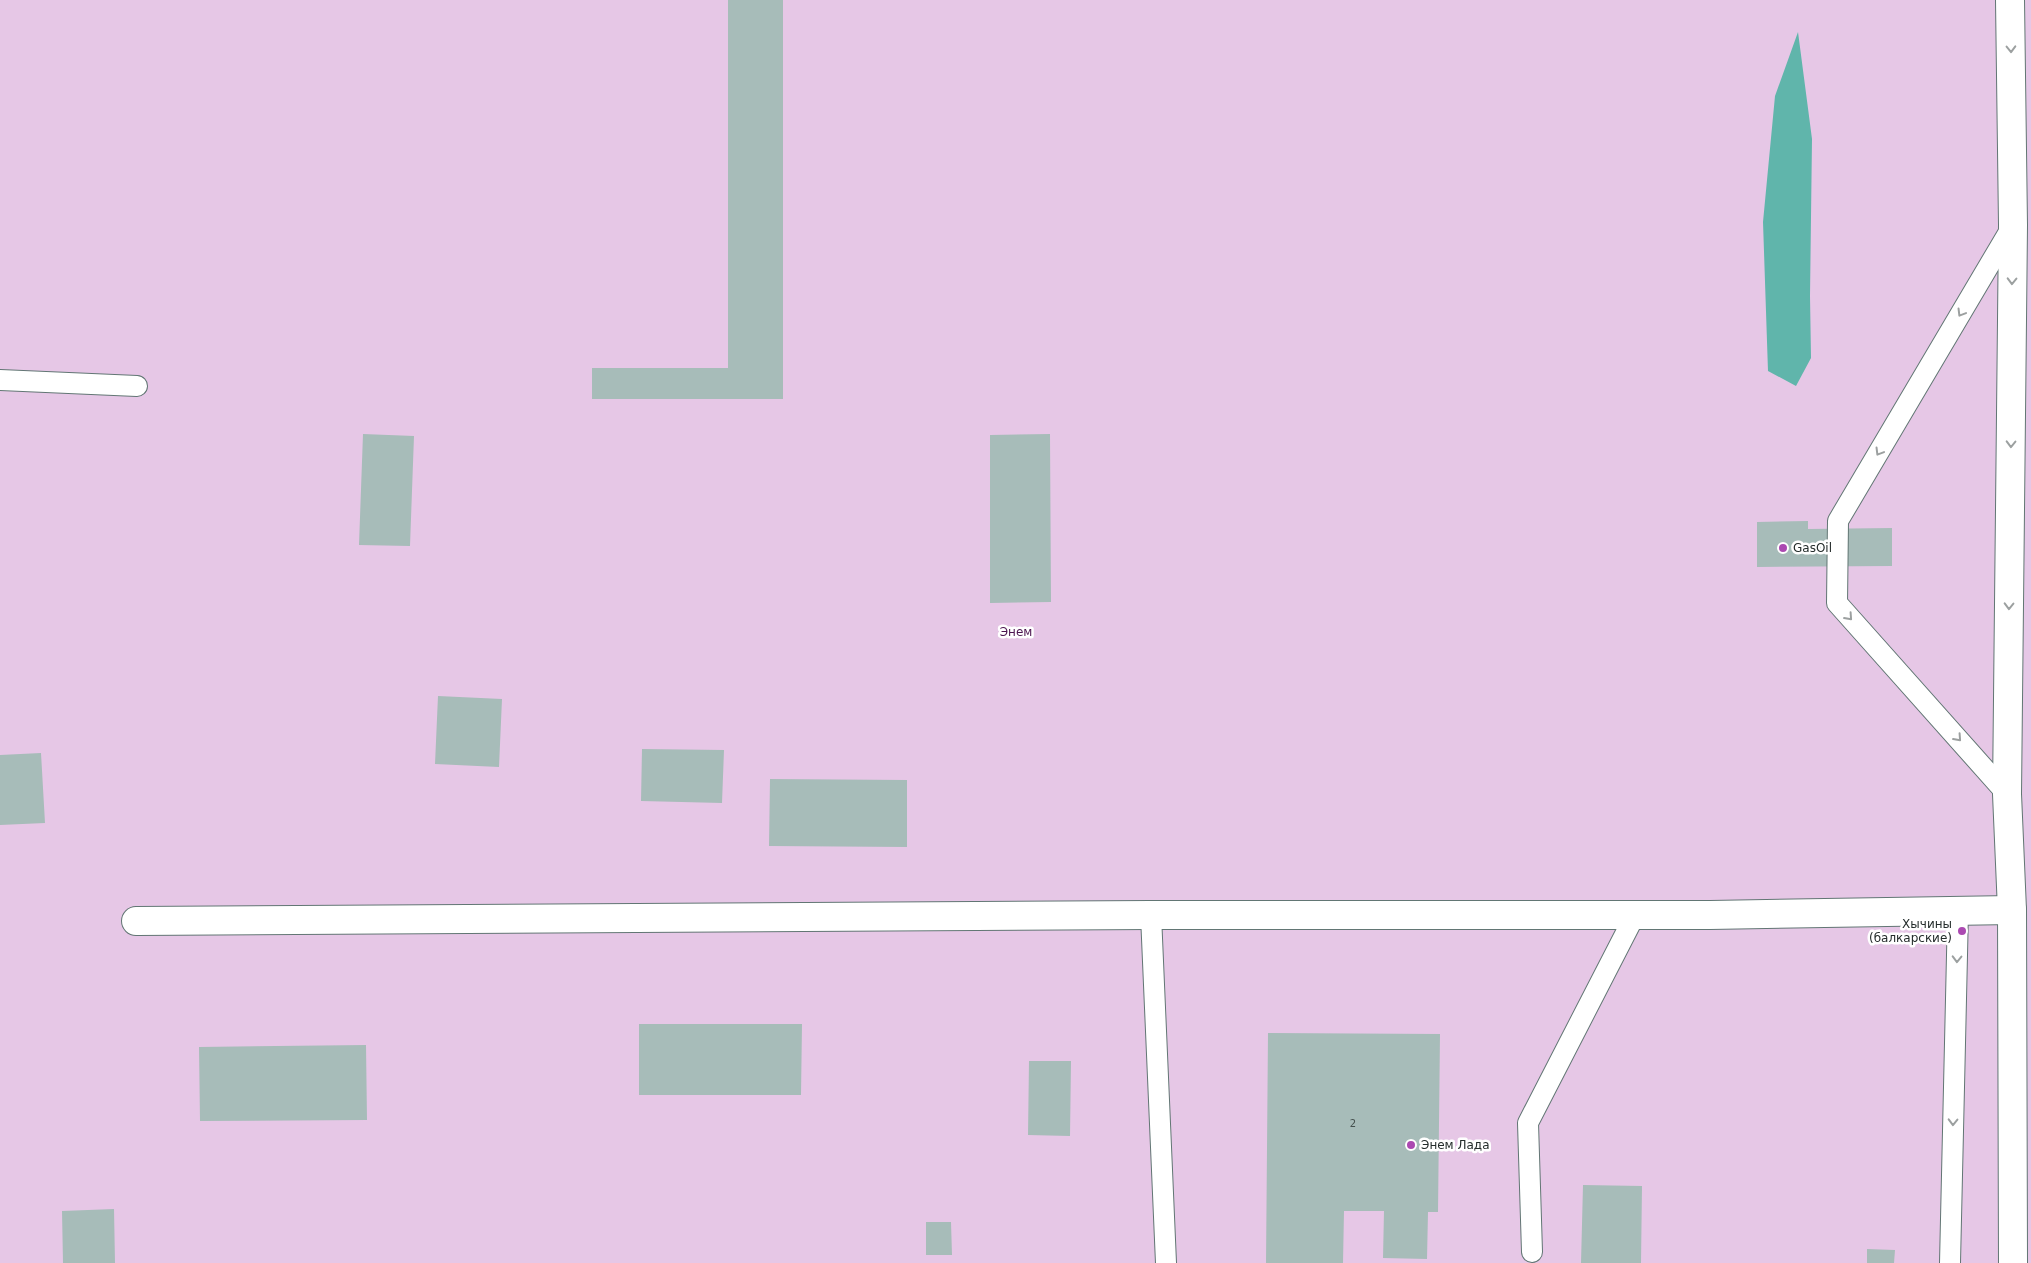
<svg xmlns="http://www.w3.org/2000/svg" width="2031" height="1263" viewBox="0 0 2031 1263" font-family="'DejaVu Sans',sans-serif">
	<rect width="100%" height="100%" fill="#e6fdfa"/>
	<path fill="#e6c7e6" d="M0,0h2031v1263h-2031z"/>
	<path fill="#60b5ab" d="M1798,32l14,107 -2,157 1,62 -15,28 -28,-15 -5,-149 12,-126z"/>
	<path fill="#a7bcb9" d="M728,0h55v399h-191v-31h136z
		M363,434l51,2 -4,110 -51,-1z
		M1050,434l1,168 -61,1v-168z
		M1808,521v8l84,-1v38l-135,1v-45z
		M438,696l64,3 -3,68 -64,-3z
		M642,749l82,1 -2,53 -81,-2z
		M41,753l4,70 -45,2v-70z
		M770,779l137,1v67l-138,-1z
		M639,1024h163l-1,71h-162z
		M1268,1033l172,1 -2,178h-10l-1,47 -44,-1 1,-47h-40l-1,52h-77z
		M366,1045l1,75 -167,1 -1,-74z
		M1029,1061h42l-1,75 -42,-1z
		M1583,1185l59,1 -1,77h-60z
		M114,1209l1,54h-52l-1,-52z
		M926,1222h25l1,33h-26z
		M1867,1249l28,1 -1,13h-27z"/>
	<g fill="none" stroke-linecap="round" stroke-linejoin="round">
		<defs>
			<path id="service" d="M0,380l137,6
				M2007,794l-170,-191 1,-82 175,-296
				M1151,915l15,348
				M1532,1252l-4,-129 107,-208
				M1950,1263l8,-352"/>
			<path id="minor" d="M136,921l1015,-6h559l302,-5"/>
			<path id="trunk" d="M2010,0l3,225 -6,569 5,116 1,353"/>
		</defs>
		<use href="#service" stroke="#627674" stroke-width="22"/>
		<use href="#minor" stroke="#627674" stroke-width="30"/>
		<use href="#trunk" stroke="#627674" stroke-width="30"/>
		<use href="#service" stroke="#fff" stroke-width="20"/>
		<use href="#minor" stroke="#fff" stroke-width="28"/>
		<use href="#trunk" stroke="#fff" stroke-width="28"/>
	</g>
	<defs><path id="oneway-chevron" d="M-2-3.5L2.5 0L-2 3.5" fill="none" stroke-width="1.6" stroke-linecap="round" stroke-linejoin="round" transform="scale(1.25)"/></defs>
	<g stroke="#9ca0a0">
		<use href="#oneway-chevron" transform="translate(2011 49) rotate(89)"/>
		<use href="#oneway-chevron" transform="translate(2012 281) rotate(91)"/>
		<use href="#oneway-chevron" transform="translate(1961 313) rotate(121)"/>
		<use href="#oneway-chevron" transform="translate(2011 444) rotate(91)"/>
		<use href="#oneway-chevron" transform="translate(1879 452) rotate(121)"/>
		<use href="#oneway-chevron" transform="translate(2009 606) rotate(91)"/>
		<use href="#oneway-chevron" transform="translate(1849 617) rotate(48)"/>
		<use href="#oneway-chevron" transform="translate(1958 738) rotate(48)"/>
		<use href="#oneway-chevron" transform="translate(1957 959) rotate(91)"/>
		<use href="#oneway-chevron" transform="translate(1953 1122) rotate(91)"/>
	</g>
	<g fill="#ab49b1" stroke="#fff" stroke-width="2">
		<circle cx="1783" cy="548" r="5"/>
		<circle cx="1962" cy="931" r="5"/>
		<circle cx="1411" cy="1145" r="5"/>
	</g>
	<g text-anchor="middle" stroke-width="5" stroke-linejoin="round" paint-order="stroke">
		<g font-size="10" fill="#45504e">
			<text x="1353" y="1127">2</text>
		</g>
		<g font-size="12" fill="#242c2b" stroke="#fff" text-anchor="start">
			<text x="1793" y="552">GasOil</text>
			<text x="1952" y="928" text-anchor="end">Хычины<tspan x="1952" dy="14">(балкарские)</tspan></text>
			<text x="1421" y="1149">Энем Лада</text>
		</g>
		<g font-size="12" fill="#4b144f" stroke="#fff">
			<text x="1016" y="636">Энем</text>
		</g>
	</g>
</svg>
